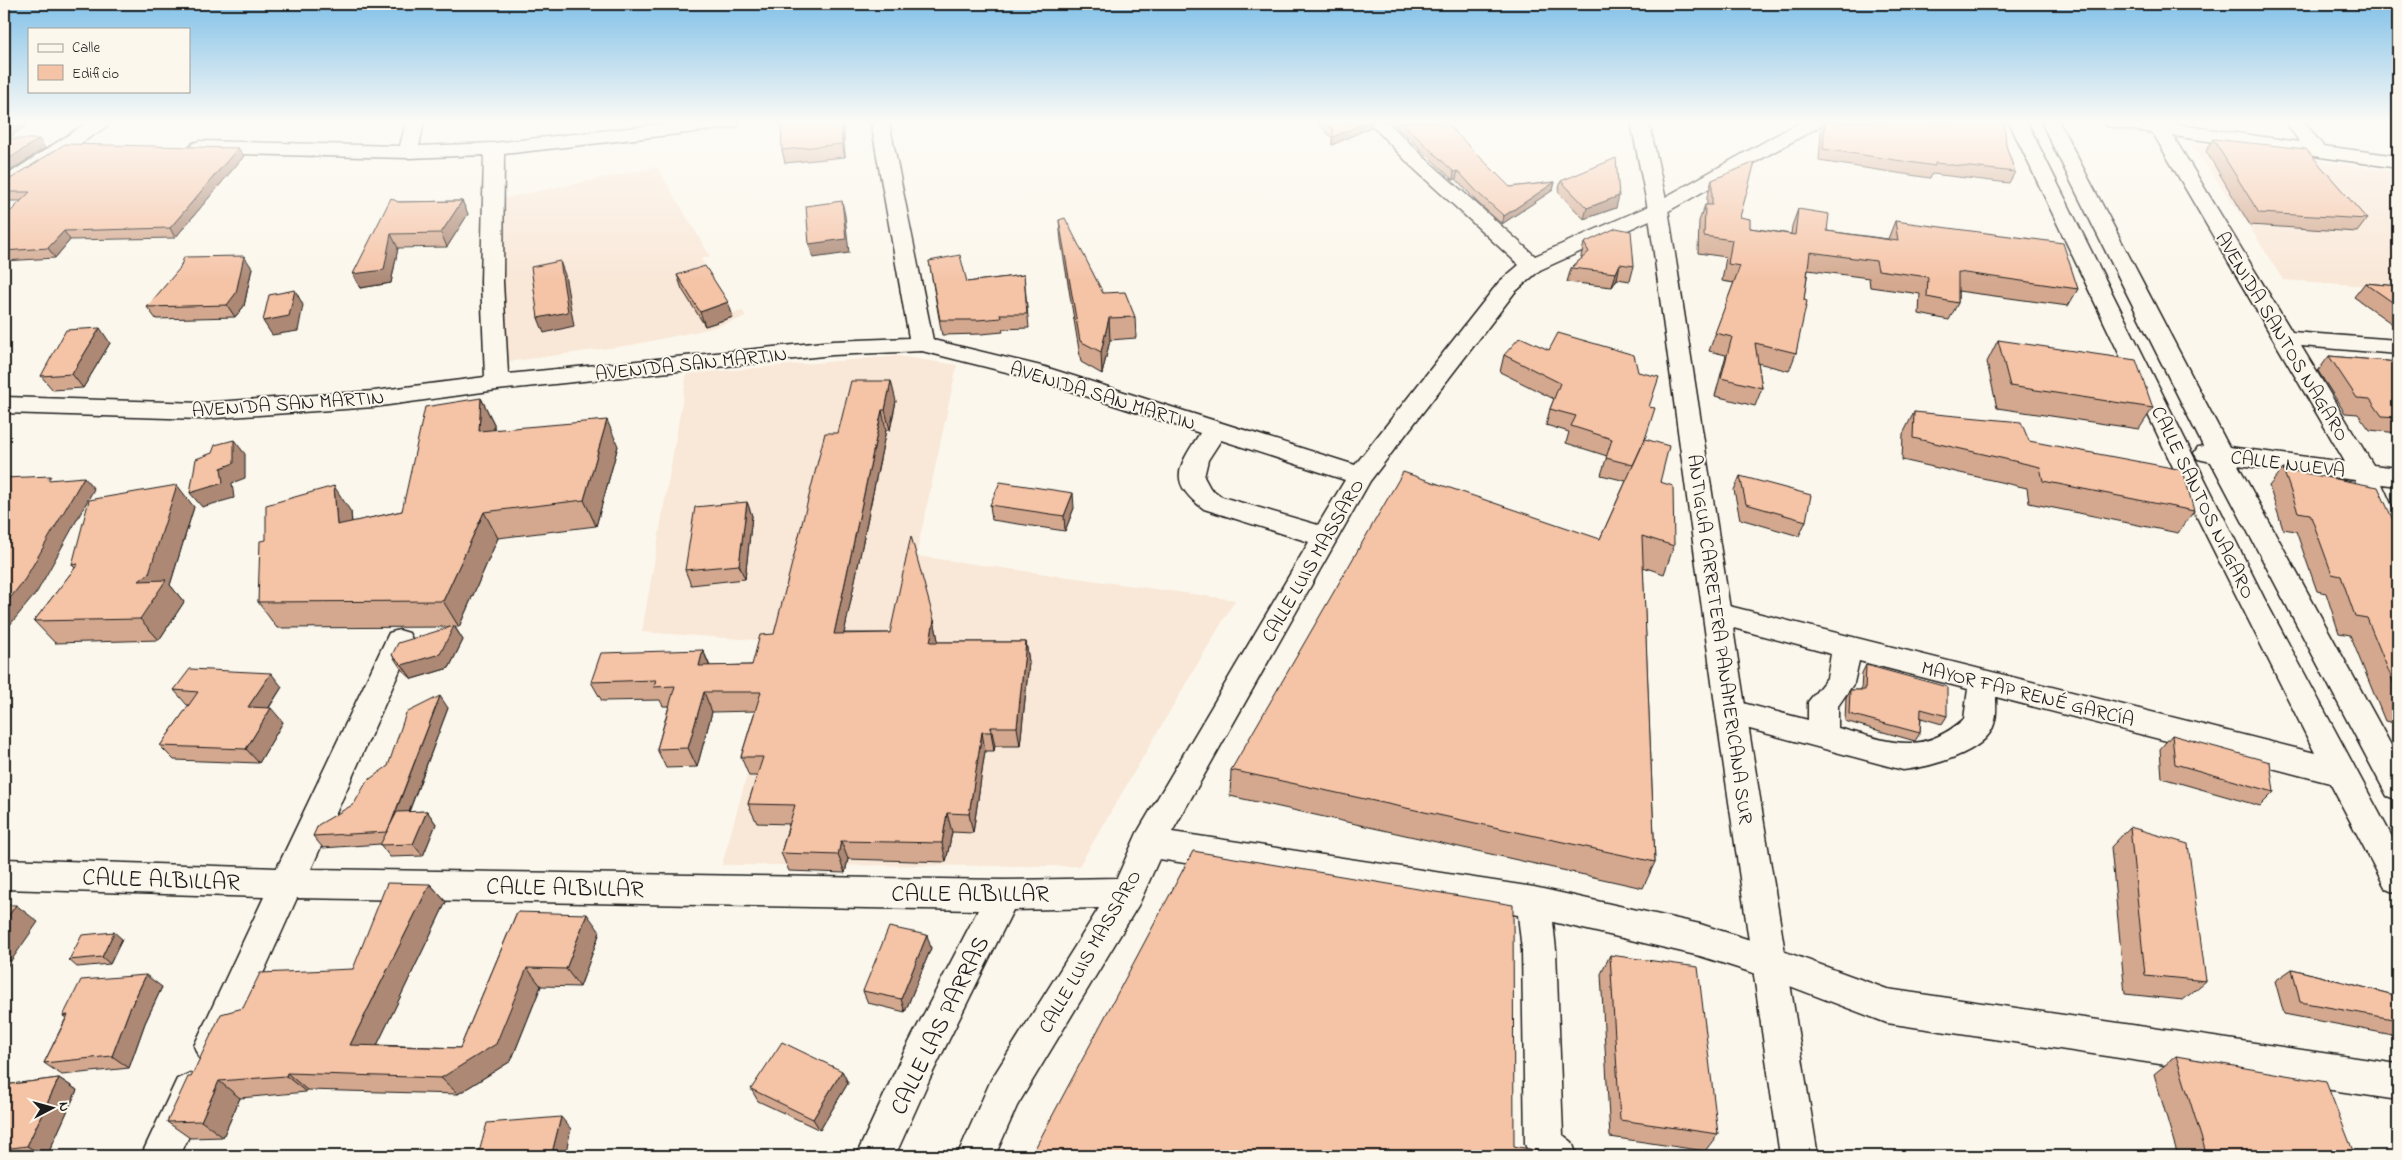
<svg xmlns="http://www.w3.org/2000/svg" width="2402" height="1160" viewBox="0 0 2402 1160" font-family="'Indie Flower',sans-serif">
	<rect width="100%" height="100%" fill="#fbf7ec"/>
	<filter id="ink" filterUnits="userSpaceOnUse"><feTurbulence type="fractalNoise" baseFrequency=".02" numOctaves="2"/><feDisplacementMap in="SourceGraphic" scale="10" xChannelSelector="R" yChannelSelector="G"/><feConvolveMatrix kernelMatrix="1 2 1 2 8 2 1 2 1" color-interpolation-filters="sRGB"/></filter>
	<g filter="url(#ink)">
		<path fill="#f9e7d7" d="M2190,143l208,29v116l-115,-8 -28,-45z
			M657,167l53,89 -9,3 33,54 9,-2 3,6 -38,12 -77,16 -125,17 -7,-163z
			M898,356l59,9 -41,191 319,44 -156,266 -357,-1 62,-223 -142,-10 45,-258z"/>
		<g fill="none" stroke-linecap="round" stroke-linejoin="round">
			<defs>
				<path id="minor" d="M88,122h21l-2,4 -96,64 -7,2v-15z
					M406,122h18l-5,24 75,-3 188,-21h57l-2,4 -7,2 -226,26 -1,128 5,92 325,-33 76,-3 -38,-216h18l44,218 112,27 310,98 144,-183 20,-17 -108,-99 -42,-44h19l37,36 110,98 116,-51 149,-83h22l-2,4 -155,87 -125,57 -25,22 -145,189 -198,351 362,55 166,37 69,22 118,43 511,75v36l-511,-77 -118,-45 -69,-22 -147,-34 3,28 7,185 9,7 5,14h-47l-5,-12 -3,-194 -4,-35 -359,-56 -20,45 -122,202 -22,50h-38l34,-76 108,-172 -86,2 -83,168 -35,78h-39l48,-104 74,-142 -681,-12 -72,160 -13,6 -13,-6 -5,-12 70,-149 -260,-8v-30l273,9 112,-235 10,-3 10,3 4,8 -102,228 692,11 114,-2 20,-45 172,-291 -105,-33c-38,-27 -25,-43 -4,-76l-170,-55 -108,-27 -89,4 -336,35 -123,17 -173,12 -197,-6v-16l197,6 173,-12 111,-14 -4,-95 3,-127 -76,3 -208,-5 -7,-2 -3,-4 3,-4 7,-2 200,5zM1221,440l124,40 -27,45 -96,-28 -12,-9 -6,-11 4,-17z
					M2009,122h18l237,476 134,250v46l-12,-5 -56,-106 -334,-86c0,8 1,19 -2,27 -8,29 -65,43 -91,46l-172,-46 -11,-4 -4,-8 4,-8 11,-4 77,20v-18l19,-24 4,-24 -124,-33 -4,-7 4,-7 10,-4 598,150 -125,-250zM1859,661l109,28 -4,30c-45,39 -74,22 -126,9v-22l16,-23z
					M2041,122h18l170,325 116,15 -192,-329 -46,-7 -2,-4h54l141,20 -15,-20h19l19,24 75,10v12l-225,-32 119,196 106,8v14l-97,-8 72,119 25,3v18l-16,-2 16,36v39l-10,-3 -3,-7 -30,-69 -117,-15 160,293v42l-11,-4 -176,-334 -13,-3 -4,-6 4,-6 5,-1z
					M190,1073l13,6 6,13 -29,64h-39l36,-77z"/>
				<path id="highway" d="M1631,122h18l19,87 78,503 72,444h-38l-64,-444 -68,-503z"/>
			</defs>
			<use href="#minor" stroke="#1c1c1c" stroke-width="3"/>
			<use href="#highway" stroke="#1c1c1c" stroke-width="3"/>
			<use href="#minor" fill="#fbf7ec" fill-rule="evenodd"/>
			<use href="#highway" fill="#fbf7ec" fill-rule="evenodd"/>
		</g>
		<path fill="#d3a88f" stroke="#1c1c1c" d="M843,122l2,35 -60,6 -3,-13z
			M1317,122h55l-1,5 -39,18v-7z
			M1392,122h63h-10l65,65 45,-5 -2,8 -51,34 -24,-21 -22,-24 -3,1z
			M1825,122l16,1 1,-1h162l2,24 9,26 -6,11 -77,-9 -2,4 -111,-17 2,-29z
			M2213,139l154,80 -10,13 -107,-7 -44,-74z
			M238,148l6,8 -69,82 -105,2 -15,18 -51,3v-43l17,-17h-17v-18z
			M1712,180l28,37 10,11 41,6 1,-8 6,-17 29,22 61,8 7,-18 183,68 -10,17 -110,-15v12l-9,17 -30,-6 1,-20 -50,-7 -1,-9 -61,-8 -12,83 -7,18 -31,-8 4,25 -7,18 -40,-10 11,-41 -17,-4 25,-68 -12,-2 4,-24 -28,-4 1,-32 6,-16h2v-8z
			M1561,181l55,27 -32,11 -26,-27z
			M462,201l6,13 -21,33 -49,1 -7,35 -31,5 -7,-14 45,-72z
			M1059,220l44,73 32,24 1,21 -26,2 -8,34 -21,-12 -20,-121z
			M1584,243l50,23 -4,15 -13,-2 -5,8 -45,-5 4,-14 11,-10 -1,-1z
			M929,261l38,21 57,-7 5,53 -27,1 1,3 -22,2 -39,1z
			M252,268l-8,38 -9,11 -79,2 -9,-12z
			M677,275l56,42 -28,9 -23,-37z
			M2365,283l33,3v42l-44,-31z
			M1998,340l155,68 -14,21 -142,-21 -10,-46z
			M110,343l-27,45 -30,2 -12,-14z
			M1549,350l89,22 11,35 -4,32 15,43 14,64 -10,28 -21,-7 12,295 -12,26 -413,-92 1,-26 369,-231 26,-58 -25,-6 6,-19 -41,-13 3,-11 -23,-7 4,-16 4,-10 -54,-27 4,-17z
			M2329,356l69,6v71l-28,-3 -12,-16 -13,-1 -27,-42z
			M481,398l13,26v5l124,17 -22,80 -98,12 -39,89h-4l8,13 -14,28 -37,11 -10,-9 -10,-15 58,-28 -173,1 -19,-26 8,-62 85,-28 1,10 50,-11z
			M896,401l-6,29h-4l-42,203h46l44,-13 4,20v2h88l3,20 -9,84h-25l-1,5h-9l-12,82 -21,-1 -6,30 -98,-3 -3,14 -56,-2 -8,-18 8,-29 -32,-1 -9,-19 9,-28h-8l-8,-19 14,-46 -43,1 -15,55 -31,1 -9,-19 12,-43h-6l-3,-6 -58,1 -11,-19 112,-32 7,16 42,-1 22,-31 64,-201z
			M1914,412l115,29 165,70 -16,22 -149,-30 -2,-15 -125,-28 1,-26z
			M2283,469l115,62v200l-4,-8 -9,-2 -35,-86 -11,-2 -13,-40 -9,-2 -21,-60 -13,-2 -14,-43z
			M1740,476l66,45 -7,15 -59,-17 -6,-29z
			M747,502l5,14 -7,63 -54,6 -6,-15z
			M990,505l84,3 -9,23 -73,-11z
			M194,507l-24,78 14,17 -25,38 -104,3 -21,-22 41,-53 -3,-3z
			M2398,507v9l-2,-6z
			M1866,665l81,51 -5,8 -21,-6 -1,15 -5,8 -70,-20 1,-24 4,-7h11l1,-17z
			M282,687l-13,21 14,14 -24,41 -85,-3 -14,-14 29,-41h-2l-13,-15z
			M448,708l-39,104 18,-1 9,13 -13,32 -33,1 -10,-13 -57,4 -10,-12 41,-32 34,-38z
			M2172,735l102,57 -14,14 -98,-28 -2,-29z
			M2130,827l76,154 -23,19 -58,-6 -14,-147z
			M430,884l16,18 -69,143 83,3 57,-136 83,20 -20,55 -39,-1 -30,75 -53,33 -151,-4 -1,2 -66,6 -17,39 -33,1 -23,-16 24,-45 52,-69 110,-39z
			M122,939l-12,25 -33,3 -8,-7z
			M931,948l-26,64 -37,-9 -5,-12z
			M1610,955l108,179 -13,17 -95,-14 -9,-163z
			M2292,969l106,27v40l-114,-22 -9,-33z
			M162,987l-17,36 -16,45 -67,7 -18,-12 22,-45 -3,-2z
			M2176,1056l179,100h-177l-24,-82z
			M842,1071l6,12 -28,47 -62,-29 -7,-12z
			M59,1078l18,12 -30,66h-43v-71z"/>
		<path fill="#ac8874" stroke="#1c1c1c" d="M13,122h18l-27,20v-14z
			M841,122h2l2,35 -3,-13z
			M1367,122h5l-1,5 -39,18 1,-8z
			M39,139l6,9 -41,27v-13z
			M238,148l6,8 -69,82 -5,-10z
			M1458,171l-2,8 -3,1 1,-8z
			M1555,182l-2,8 -51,34 2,-8z
			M1619,196l-3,12 -32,11 3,-11z
			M462,201l6,13 -21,33 -6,-14z
			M842,201l3,14 4,38 -36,5 -4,-14z
			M64,231l6,9 -15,18 -7,-10z
			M391,234l7,14 -7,35 -31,5 -7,-14z
			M244,256l8,12 -8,38 -9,11 -8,-12z
			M560,261l5,14 9,51 -30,7 -6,-15z
			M1620,264l-3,15 -5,8 4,-14z
			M295,290l8,15 -5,26 -26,4 -9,-14z
			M728,302l5,15 -28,9 -5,-14z
			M1109,318l1,22 -8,34 -1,-22z
			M100,328l10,15 -27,45 -11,-14z
			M891,381l5,20 -6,29 -5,-20z
			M481,398l13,26 -1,32 -14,-25z
			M882,410l4,20 -46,223 -6,-19z
			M607,420l11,26 -22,80 -12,-26z
			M234,440l11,14v24l-13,5 2,15 -32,9 -12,-14 31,-25z
			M84,477l10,12 -57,103 -33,40v-26z
			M177,485l17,22 -24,78 14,17 -25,38 -19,-21 -1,-38z
			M334,486l17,26 3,38 -17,-25z
			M1073,493l1,15 -9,23 -1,-15z
			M747,502l5,14 -7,63 -6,-14z
			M484,512l14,26 -39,89 -16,-26z
			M934,620l4,20 -3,22 -5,-20z
			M454,626l9,14 -14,28 -37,11 -10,-14z
			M1026,642l3,20 -9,84 -3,-19z
			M703,650l8,20 -12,-4z
			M271,673l11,14 -22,34 -12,-14z
			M704,692l8,20 -15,55 -9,-19z
			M440,696l8,12 -51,135 -9,-11z
			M271,708l12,14 -24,41 -13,-14z
			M991,727l4,19 -1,5 -3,-19z
			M982,732l3,19 -12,82 -4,-19z
			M427,811l9,13 -13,32 -10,-12z
			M947,813l5,19 -6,30 -4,-19z
			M841,841l7,18 -3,14 -7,-18z
			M430,884l16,18 -77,160 -19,-17z
			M16,905l22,17 -34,49v-49z
			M587,914l13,18 -20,55 -14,-18z
			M114,932l8,7 -12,25 -8,-7z
			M927,935l4,13 -26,64 -4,-13z
			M527,968l14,18 -30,75 -53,33 -17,-16z
			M146,975l16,12 -17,36 -16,45 -17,-12 17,-45z
			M842,1071l6,12 -28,47 -7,-11z
			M287,1073l20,17 -1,2 -20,-16z
			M59,1078l18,12 -30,66h-3l-17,-10z
			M219,1081l21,17 -17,39 -22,-16z
			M561,1117l10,12 -6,27 -13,-3z
			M574,1151l5,5h-6z"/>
		<path fill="#f5c3a6" stroke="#1c1c1c" d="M4,122h9l-9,6z
			M781,122h60l1,22 -60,6z
			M1325,122h42l-34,15v-7z
			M1401,122h44l65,65 45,-5 -51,34 -25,-22 -21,-23 -4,1z
			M1825,122h8l12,2v-2h159l2,24 9,26 -80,-9v3l-112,-17z
			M4,139h35l-35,23z
			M2213,139l93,10 61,70 -108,-6z
			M65,144l173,4 -68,80 -106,3 -16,17 -44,3v-33l26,-26h-26v-9z
			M1616,158l3,38 -32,12 -26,-27z
			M1755,162l-15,55 10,2v9l45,7 3,-26 31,5 -2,17 71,10 -3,-20 168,22 15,46 -120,-17v31l-31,-6 1,-20 -50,-7 -2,-9 -66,-9 -6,48 3,1 -11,52 -41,-10 7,45 -41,-10 11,-41 -17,-4 25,-67 -12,-2 4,-24 -28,-4 1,-31h7v-25z
			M391,198l7,4 64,-1 -21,32 -50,1 -7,36 -31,4z
			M842,201l4,38 -37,5 -3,-38z
			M1065,218l38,75 22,-1 10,25 -26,1 -8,34 -21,-11 -21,-121z
			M1616,228l15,3 3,35 -14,-2 -4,9 -45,-5 18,-16 -5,-9z
			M960,255l7,27 57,-7 3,39h-27l1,4 -23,2h-38l-11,-59z
			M244,256l-8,37 -9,12 -80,2 33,-39 4,-11z
			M560,261l8,51 -30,6 -7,-51z
			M705,266l23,36 -28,10 -23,-37z
			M2365,283l33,3v20z
			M295,290l-6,26 -26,5 6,-26z
			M100,328l-28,46 -31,2 25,-46z
			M1558,333l76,22 4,17 21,5 -10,30 6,1 -10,31 -12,26 -27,-7 6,-19 -41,-13 5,-10 -26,-7 10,-26 -56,-28 16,-18 29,13z
			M1998,340l138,20 17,48 -143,-22z
			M2329,356l69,6v55l-16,-1 -12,-17 -13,-1z
			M851,381h40l-6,29h-3l-48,224 56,-1 21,-97 23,84 -4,22h96l-9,85h-26v5h-9l-13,82 -22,-1 -5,30 -101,-2 -3,14 -57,-2 14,-48 -47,-1 15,-47h-22l20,-65h-57l-16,56 -31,1 18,-63 -21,1 2,-7 -65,2 10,-29 102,-3 -4,16 53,-1 8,-30 14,-1 51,-201h13z
			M481,398l-2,33 128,-11 -23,80 -100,12 -41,89 -185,1 2,-61 6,-1v-35l68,-19 3,39 65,-14 23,-104z
			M1914,412l107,10 8,19 154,29 11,41 -151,-30 -3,-14 -127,-29z
			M1645,439l24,7 -9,36 13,4 1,60 -32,-10 13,326 -424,-92 172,-298 197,67z
			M234,440v23l-13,5 2,15 -33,10 6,-34 16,-6 3,-8z
			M2283,469l95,18 20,44v163l-31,-76 -12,-2 -14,-40 -9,-2 -22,-60 -12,-2z
			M51,476l-3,4 36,-3 -59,102 -21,27v-82l4,-6h-4v-40z
			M1740,476l71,19 -5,26 -60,-17z
			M1000,482l73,11 -9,23 -74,-11z
			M177,485l-28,88 -10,8 27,-1 -26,39 -106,2 44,-57 -6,1 17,-65z
			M747,502l-8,63 -54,5 10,-63z
			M454,626l-14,28 -38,11 -10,-10 6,-12z
			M1866,665l81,22v29l-26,-7 -1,24 -71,-19 1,-24h15z
			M190,669l81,4 -23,34 23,1 -25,41 -86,-3 38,-54 -24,-2z
			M440,696l-49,127 -4,9 -74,4 5,-11 36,-21 13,-23 21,-15 18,-53z
			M2172,735l98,27 4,30 -99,-28z
			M427,811l-14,33 -33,1 17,-33z
			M2130,827l58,17 18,137 -61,-6z
			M1193,851l320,54 1,241 51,10h-534z
			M387,883l43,1 -80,161 110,3 57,-136 70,2 -21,55 -39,-1 -31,76 -55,34 -154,-5 -1,3 -67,5 -18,40 -34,1 21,-45h3l30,-63 22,-6 17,-35 93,-4z
			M4,905h12l-12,17z
			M889,927l38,8 -26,64 -38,-8z
			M114,932l-12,25 -33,3 13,-25z
			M1610,955l88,12 20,167 -98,-14z
			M2292,969l106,27v24l-98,-18z
			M146,975l-17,36 -17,45 -68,7 24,-48 -5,1 18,-36z
			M782,1042l60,29 -29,48 -62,-30z
			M2176,1056l150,26 29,74h-148z
			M59,1078l-32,68 -23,3v-64z
			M561,1117l-9,36 22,-2 -1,5h-95l9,-33z"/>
	</g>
	<linearGradient id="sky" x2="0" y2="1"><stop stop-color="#82c1e8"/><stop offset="0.43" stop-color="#fdfbf6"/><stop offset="1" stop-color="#fdfbf6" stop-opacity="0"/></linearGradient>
	<rect width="2402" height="284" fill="url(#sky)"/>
	<g text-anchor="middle" stroke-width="4" stroke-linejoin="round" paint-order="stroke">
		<g font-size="20" fill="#1c1c1c" stroke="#fbf7ec">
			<text transform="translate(2283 336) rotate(59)" y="7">AVENIDA SANTOS NAGARO</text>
			<text transform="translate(691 363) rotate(-6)" y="7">AVENIDA SAN MARTIN</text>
			<text transform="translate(1103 395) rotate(17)" y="7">AVENIDA SAN MARTIN</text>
			<text transform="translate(288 403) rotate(-4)" y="7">AVENIDA SAN MARTIN</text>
			<text transform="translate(2288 463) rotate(7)" y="7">CALLE NUEVA</text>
			<text transform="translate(2204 502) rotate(64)" y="7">CALLE SANTOS NAGARO</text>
			<text transform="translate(1312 560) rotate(-60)" y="7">CALLE LUIS MASSARO</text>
			<text transform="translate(1721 639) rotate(82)" y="7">ANTIGUA CARRETERA PANAMERICANA SUR</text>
			<text transform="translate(2028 693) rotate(14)" y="7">MAYOR FAP RENÉ GARCÍA</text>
			<text transform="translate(1089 951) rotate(-60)" y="7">CALLE LUIS MASSARO</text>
		</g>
		<g font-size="24" fill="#1c1c1c" stroke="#fbf7ec">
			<text transform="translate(161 879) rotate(2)" y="8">CALLE ALBILLAR</text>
			<text transform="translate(565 887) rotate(1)" y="8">CALLE ALBILLAR</text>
			<text x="970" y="901">CALLE ALBILLAR</text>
			<text transform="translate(939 1025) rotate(-64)" y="8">CALLE LAS PARRAS</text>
		</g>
	</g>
	<rect width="2402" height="1160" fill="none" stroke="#fbf7ec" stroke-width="20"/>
	<rect x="10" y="10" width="2382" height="1140" fill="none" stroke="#1c1c1c" stroke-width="2" filter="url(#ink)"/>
	<rect x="28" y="28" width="162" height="65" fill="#fbf7ec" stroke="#a29f99"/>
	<rect x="38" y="44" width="25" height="8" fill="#fbf7ec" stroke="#a29f99"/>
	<text x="72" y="52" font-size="15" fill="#1c1c1c">Calle</text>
	<rect x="38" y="65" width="25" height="15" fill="#f5c3a6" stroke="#a29f99"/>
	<text x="72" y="78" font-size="15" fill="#1c1c1c">Edificio</text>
	<g transform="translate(52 1108) rotate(84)" stroke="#fbf7ec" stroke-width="4" paint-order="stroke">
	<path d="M0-4L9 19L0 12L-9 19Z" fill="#1c1c1c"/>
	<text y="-8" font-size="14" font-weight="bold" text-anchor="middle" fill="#1c1c1c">N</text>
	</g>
</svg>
